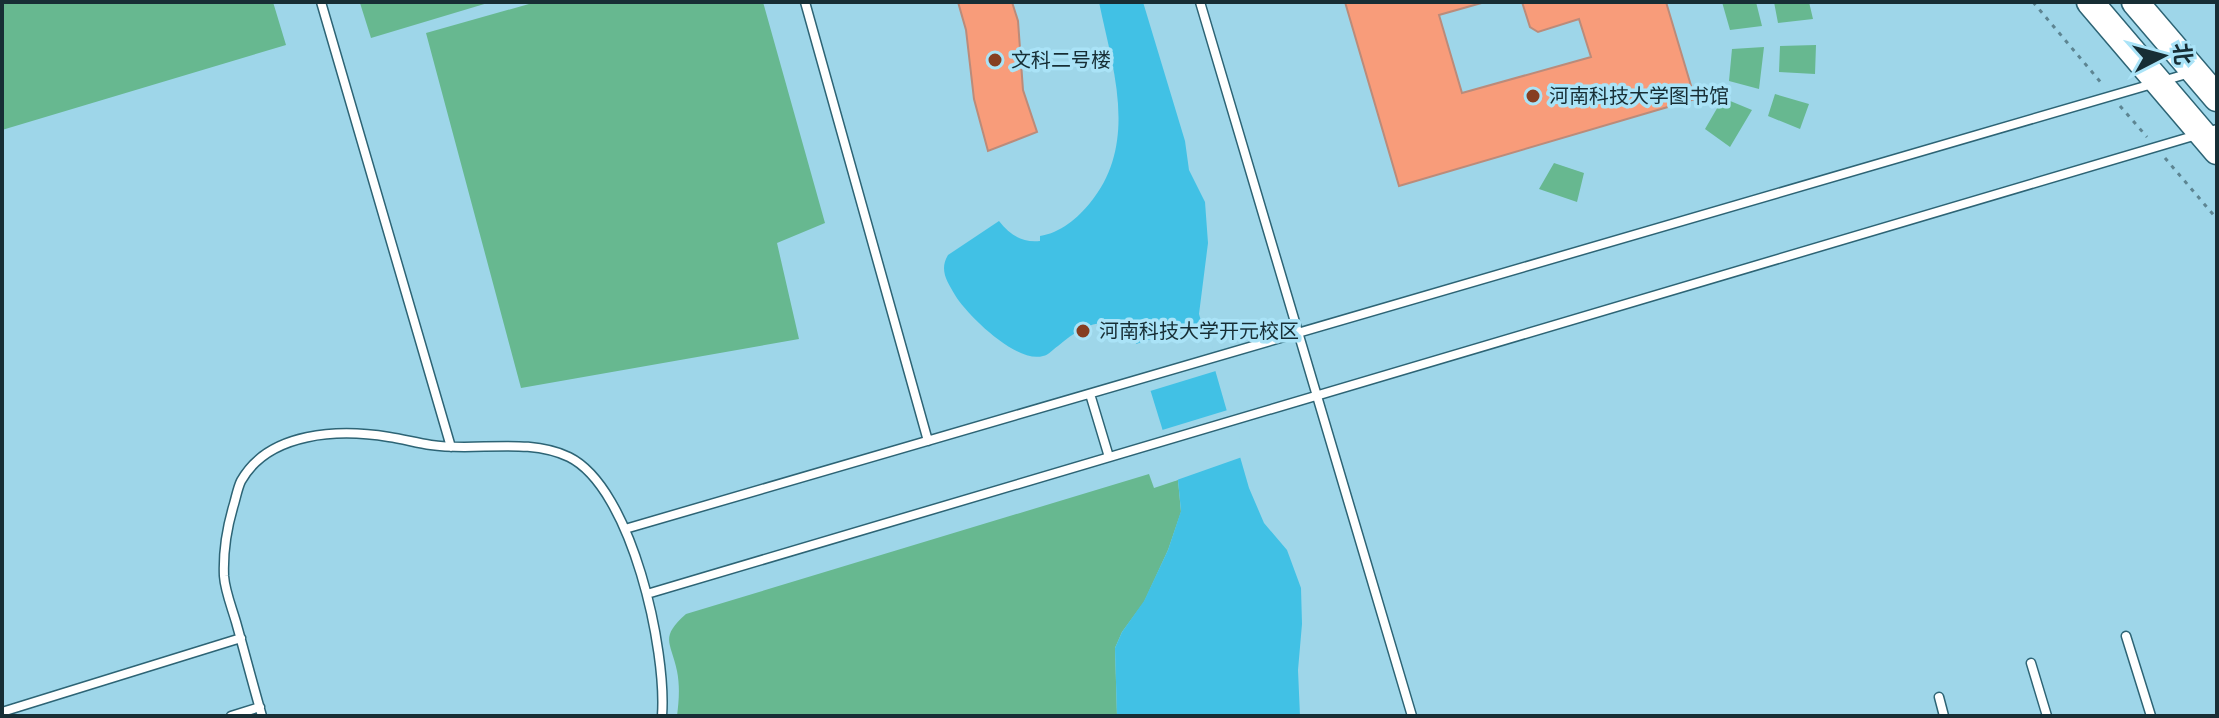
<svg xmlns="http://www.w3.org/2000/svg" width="2219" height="718" viewBox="0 0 2219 718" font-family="Lato,'Noto Sans SC',sans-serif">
	<rect width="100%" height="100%" fill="#9ed6e9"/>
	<path fill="#67b890" d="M2,2h271l13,43 -284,85z
		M364,2h127l-120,36 -11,-35z
		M536,2h227l62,221 -48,20 22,96 -278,49 -95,-355z
		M1722,2h34l6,24 -32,4z
		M1774,2h35l4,17 -35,4z
		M1816,45l-1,29 -36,-2 1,-26z
		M1764,47l-5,42 -30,-8 3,-32z
		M1775,94l34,10 -9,25 -32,-13z
		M1723,98l29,12 -22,37 -25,-18z
		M1554,163l30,10 -7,29 -38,-13z
		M1149,474l5,14 24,-8 3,32 -13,38 -24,52 -22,30 -7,16 2,68h-440c2,-15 3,-30 0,-45 -6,-29 -18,-33 9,-57z"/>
	<path fill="#41c1e5" d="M1099,2h44l42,139 4,29 16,32 3,41 -9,71 50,174 15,35 23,27 14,38 1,36 -4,46 2,46h-183l-2,-68 7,-16 22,-31 24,-51 13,-39 -3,-31 -44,-143 -9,-11c-29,-9 -45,2 -67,20 -5,3 -9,9 -15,10 -26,8 -76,-41 -88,-61 -8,-14 -16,-25 -7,-40l51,-34c11,14 23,22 41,20v-5c20,-3 38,-18 50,-33 49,-60 23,-133 9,-201z"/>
	<path fill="#9ed6e9" d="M1205,321l14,49 -72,22 -14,-47z
		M1231,409l14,47 -71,25 -15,-50z"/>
	<path fill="#f89c7a" stroke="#bb8b7a" stroke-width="2" d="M958,2h54l6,19 5,69 14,42 -49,19 -14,-52 -8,-69z
		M1345,2h140l-46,13 23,78 129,-36 -12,-38 -41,13 -8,-5 -8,-25h144l29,97 -296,87z"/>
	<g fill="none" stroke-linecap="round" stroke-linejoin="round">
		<defs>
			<path id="service" d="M321,2l130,445
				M805,2l123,439
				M1200,2l212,714
				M1090,394l19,63
				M625,529l1565,-456
				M647,594l1570,-465
				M2126,636l25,80
				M2031,663l16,53
				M1939,697l5,19
				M2,712l239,-74
				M231,716l29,-9
				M262,716c-9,-31 -17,-62 -26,-94 -4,-14 -11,-31 -12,-46 -1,-25 3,-49 10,-72 2,-7 4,-17 7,-23 28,-50 99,-52 148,-44 14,2 28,6 42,8 44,7 96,-8 138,12 63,31 98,194 93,259"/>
			<path id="primary" d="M2090,2l127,149
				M2135,2l82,96"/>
		</defs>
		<use href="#service" stroke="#2d6475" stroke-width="11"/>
		<use href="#primary" stroke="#2d6475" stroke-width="29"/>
		<path stroke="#5d8592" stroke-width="3" stroke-dasharray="4 6" stroke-linecap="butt" d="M2033,2l70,83
			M2215,2l2,2
			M2120,106l27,31
			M2165,158l52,61"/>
		<use href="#service" stroke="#fff" stroke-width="8"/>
		<use href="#primary" stroke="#fff" stroke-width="26"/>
	</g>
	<g fill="#863e21" stroke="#aae3f7" stroke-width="3">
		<circle cx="995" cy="60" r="8"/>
		<circle cx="1533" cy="96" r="8"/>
		<circle cx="1083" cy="331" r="8"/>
	</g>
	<g text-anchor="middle" stroke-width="7" stroke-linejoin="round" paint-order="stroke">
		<g font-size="20" fill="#172e35" stroke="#aae3f7" text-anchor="start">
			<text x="1011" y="67">文科二号楼</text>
			<text x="1549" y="103">河南科技大学图书馆</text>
			<text x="1099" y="338">河南科技大学开元校区</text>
		</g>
	</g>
	<rect width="2219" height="718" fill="none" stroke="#172e35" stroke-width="8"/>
	<g transform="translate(2163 56) rotate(84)" stroke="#aae3f7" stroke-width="6" paint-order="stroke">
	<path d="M0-6L14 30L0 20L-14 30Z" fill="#172e35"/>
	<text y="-12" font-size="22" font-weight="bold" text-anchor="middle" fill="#172e35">北</text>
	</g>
</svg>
